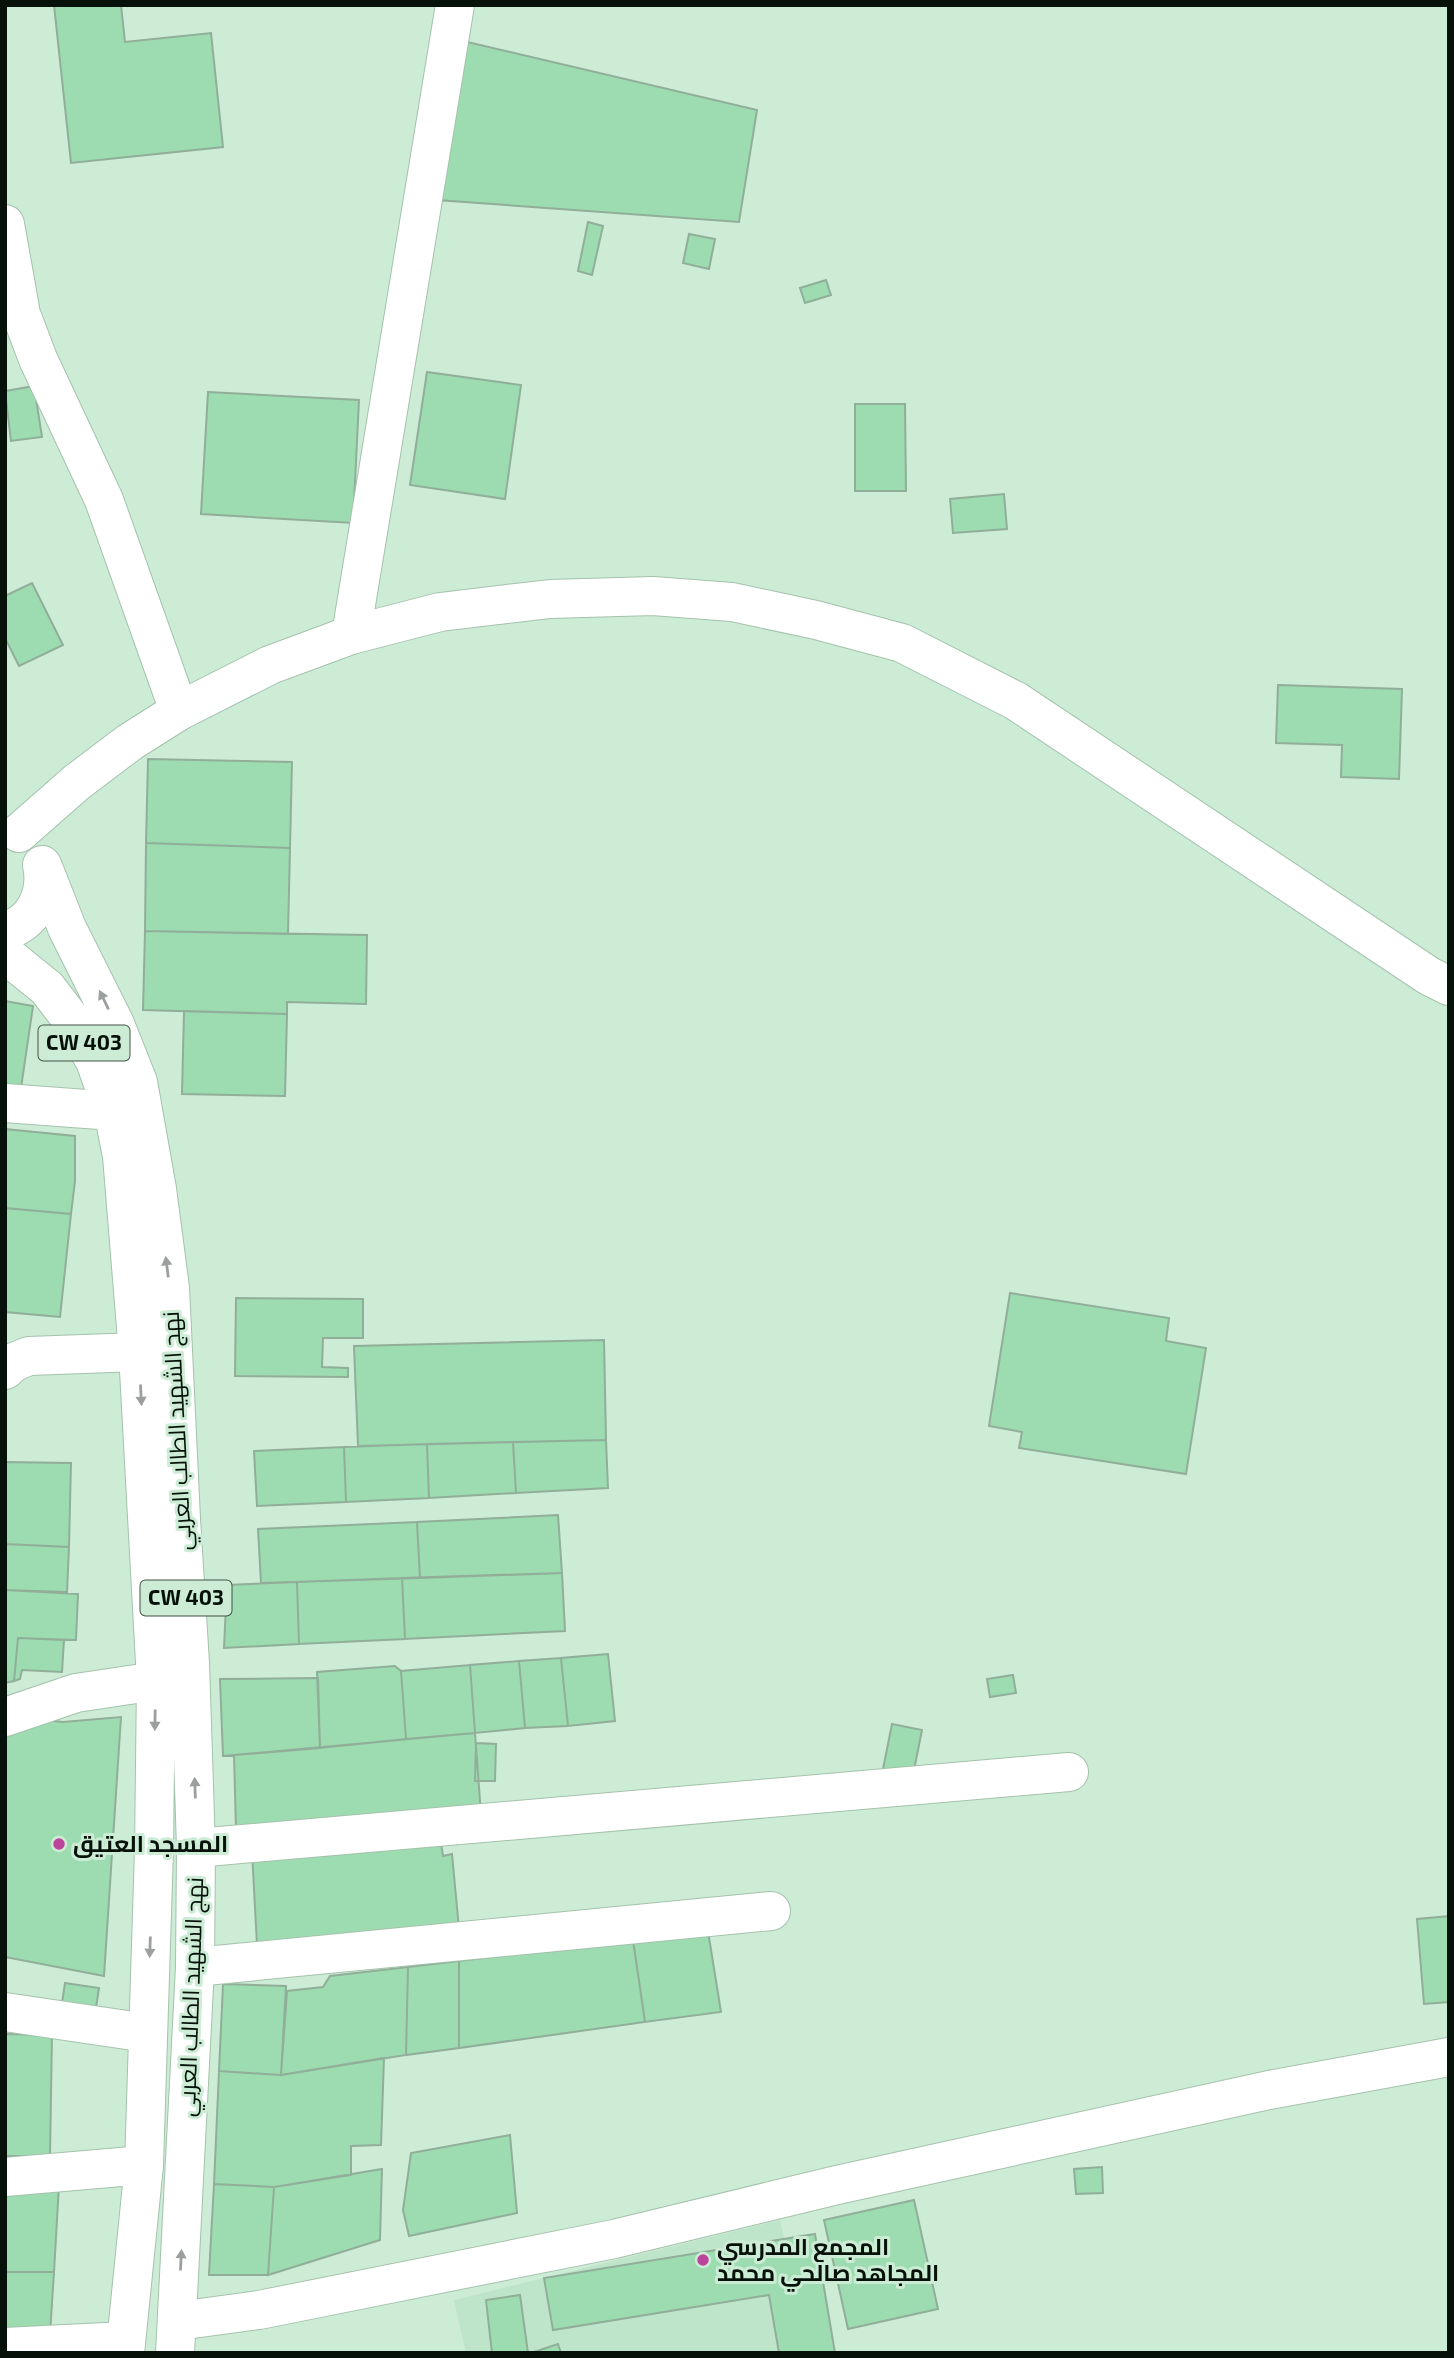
<svg xmlns="http://www.w3.org/2000/svg" width="1454" height="2358" viewBox="0 0 1454 2358" font-family="'Exo 2',Cairo,sans-serif">
	<rect width="100%" height="100%" fill="#cdecd6"/>
	<path fill="#bee4c9" d="M780,2220l30,133h-344l-12,-53z"/>
	<path fill="#9ddcb0" stroke="#90ae99" stroke-width="2" d="M54,5h67l4,37 86,-9 12,114 -152,16z
		M463,41l294,69 -18,112 -316,-23z
		M588,222l15,4 -11,49 -14,-4z
		M689,234l26,5 -6,30 -26,-6z
		M826,280l5,15 -26,8 -5,-15z
		M427,372l94,13 -16,114 -95,-14z
		M34,386l8,51 -31,4 -6,-50z
		M208,392l151,8 -6,123 -152,-9z
		M855,404h50l1,87h-51z
		M1004,494l3,35 -54,4 -3,-34z
		M32,583l31,62 -44,21 -14,-28v-42z
		M1278,685l124,4 -3,90 -58,-2 1,-32 -66,-2z
		M148,759l144,3 -2,86 -144,-5z
		M146,843l144,5 -2,86 -143,-3z
		M145,931l222,4 -1,69 -79,-2v12l-144,-4z
		M5,1001l28,5 -13,89 -15,-2z
		M184,1011l103,3 -2,82 -103,-2z
		M5,1129l70,7v45l-4,33 -66,-6z
		M5,1208l66,6 -11,103 -55,-5z
		M1010,1293l159,25 -3,23 40,7 -20,126 -167,-26 3,-16 -33,-6z
		M236,1298l127,1v39h-40l-1,29 26,1v9l-113,-1z
		M604,1340l2,100 -248,6 -4,-100z
		M606,1440l2,48 -92,5 -3,-51z
		M513,1442l3,51 -87,5 -2,-54z
		M427,1444l2,54 -83,4 -2,-55z
		M344,1447l2,55 -89,4 -3,-55z
		M5,1462l66,1 -2,84 -64,-3z
		M558,1515l4,58 -142,5 -3,-56z
		M417,1522l3,56 -159,5 -3,-54z
		M5,1544l64,3 -2,45 -62,-2z
		M562,1573l3,58 -160,8 -3,-61z
		M402,1578l3,61 -106,5 -2,-62z
		M297,1582l2,62 -75,4 3,-63z
		M5,1590l73,4 -2,46 -58,-2 -4,43 -9,2z
		M18,1638l46,2 -2,32 -40,-2 -2,9 -6,2z
		M608,1654l7,67 -47,5 -7,-68z
		M561,1658l7,68 -43,2 -6,-67z
		M519,1661l6,67 -50,5 -5,-68z
		M470,1665l5,68 -69,6 -5,-68z
		M395,1666l6,5 5,68 -86,9 -3,-76z
		M1013,1675l3,18 -26,4 -3,-18z
		M318,1678l2,70 -97,8 -3,-77z
		M121,1717l-17,259 -99,-19v-227l30,-11 28,3z
		M892,1724l30,6 -9,45 -30,-6z
		M475,1733l6,81 -245,15 -2,-74z
		M476,1743l20,1 -1,37h-20z
		M440,1837l3,19 9,-2 7,75 -202,16 -5,-93z
		M1449,1916v86l-25,2 -7,-85z
		M708,1931l13,81 -76,10 -12,-82z
		M633,1940l12,82 -186,26v-87z
		M459,1961v87l-53,7 2,-88z
		M408,1967l-2,88 -125,20 6,-84 36,-4 7,-11z
		M65,1983l34,5 -3,20 -34,-5z
		M223,1984l63,2 -5,89 -62,-4z
		M5,2034l47,1 -2,121h-45z
		M384,2058l-3,87 -30,1v29l-77,12 -60,-3 5,-113 62,4z
		M510,2135l7,78 -108,23 -6,-26 8,-57z
		M1102,2167l1,26 -27,1 -2,-25z
		M382,2169l-2,71 -112,35 6,-88z
		M214,2184l60,3 -6,88h-59z
		M59,2185l-5,87h-49v-85z
		M914,2200l24,109 -90,20 -24,-109z
		M815,2234l20,119h-56l-10,-58 -216,35 -9,-52z
		M5,2272h49l-4,62 -45,-1z
		M520,2295l8,58h-36l-6,-53z
		M558,2344l3,9h-26l-1,-1z"/>
	<g fill="none" stroke-linecap="round" stroke-linejoin="round">
		<defs>
			<path id="minor" d="M5,224l16,90 17,45 66,141 75,211
				M351,635l104,-630
				M5,1103l108,8
				M5,1370l9,-8 15,-6 109,-4
				M5,1717l71,-24 80,-12
				M196,1848l873,-76
				M195,1967l576,-56
				M5,2012l142,21
				M5,2177l139,-12
				M178,2321l81,-11 355,-71 223,-54 432,-95 180,-33
				M5,2347l121,-6"/>
			<path id="major" d="M19,833l58,-51 53,-40 49,-31 91,-46 81,-30 89,-23 110,-13 103,-3 79,6 84,18 86,23 114,58 413,275 20,10
				M43,867l24,61 48,96 23,58 19,107 13,99 11,231 9,144 6,185 -1,119 -20,386
				M5,931c29,-8 43,-37 37,-66
				M5,954l42,34 23,30 25,43 18,50 9,45 16,196 18,329 -2,169 -10,315 -19,188"/>
		</defs>
		<use href="#minor" stroke="#a4c2ac" stroke-width="40"/>
		<use href="#major" stroke="#a4c2ac" stroke-width="40"/>
		<use href="#minor" stroke="#fff" stroke-width="38"/>
		<use href="#major" stroke="#fff" stroke-width="38"/>
	</g>
	<defs><path id="oneway-solid" d="M-6-.8H1V-3.2L6.5 0L1 3.2V.8H-6Z" transform="scale(1.75)"/></defs>
	<g fill="#9ba09d">
		<use href="#oneway-solid" transform="translate(104 1000) rotate(-116)"/>
		<use href="#oneway-solid" transform="translate(167 1267) rotate(-97)"/>
		<use href="#oneway-solid" transform="translate(141 1395) rotate(87)"/>
		<use href="#oneway-solid" transform="translate(155 1720) rotate(91)"/>
		<use href="#oneway-solid" transform="translate(195 1788) rotate(-92)"/>
		<use href="#oneway-solid" transform="translate(150 1947) rotate(92)"/>
		<use href="#oneway-solid" transform="translate(181 2260) rotate(-87)"/>
	</g>
	<g fill="#bc449a" stroke="#cdecd6" stroke-width="2.5">
		<circle cx="59" cy="1844" r="7"/>
		<circle cx="703" cy="2260" r="7"/>
	</g>
	<g text-anchor="middle" stroke-width="6" stroke-linejoin="round" paint-order="stroke">
		<g fill="#cdecd6" stroke="#425346" stroke-width="2">
			<rect x="38.5" y="1025.5" width="91" height="35" rx="5"/>
			<rect x="140.5" y="1580.5" width="91" height="35" rx="5"/>
		</g>
		<g font-size="21" font-weight="bold" fill="#061109">
			<text x="84" y="1050">CW 403</text>
			<text x="186" y="1605">CW 403</text>
		</g>
		<g font-size="23" fill="#061109" stroke="#cdecd6">
			<text transform="translate(177 1431) rotate(-93)" y="8">نهج الشهيد الطالب العربي</text>
			<text transform="translate(191 1997) rotate(-88)" y="8">نهج الشهيد الطالب العربي</text>
		</g>
		<g font-size="23" font-weight="bold" fill="#061109" stroke="#cdecd6" text-anchor="start">
			<text x="73" y="1852">المسجد العتيق</text>
			<text x="717" y="2255">المجمع المدرسي<tspan x="717" dy="26">المجاهد صالحي محمد</tspan></text>
		</g>
	</g>
	<rect width="1454" height="2358" fill="none" stroke="#061109" stroke-width="14"/>
</svg>
